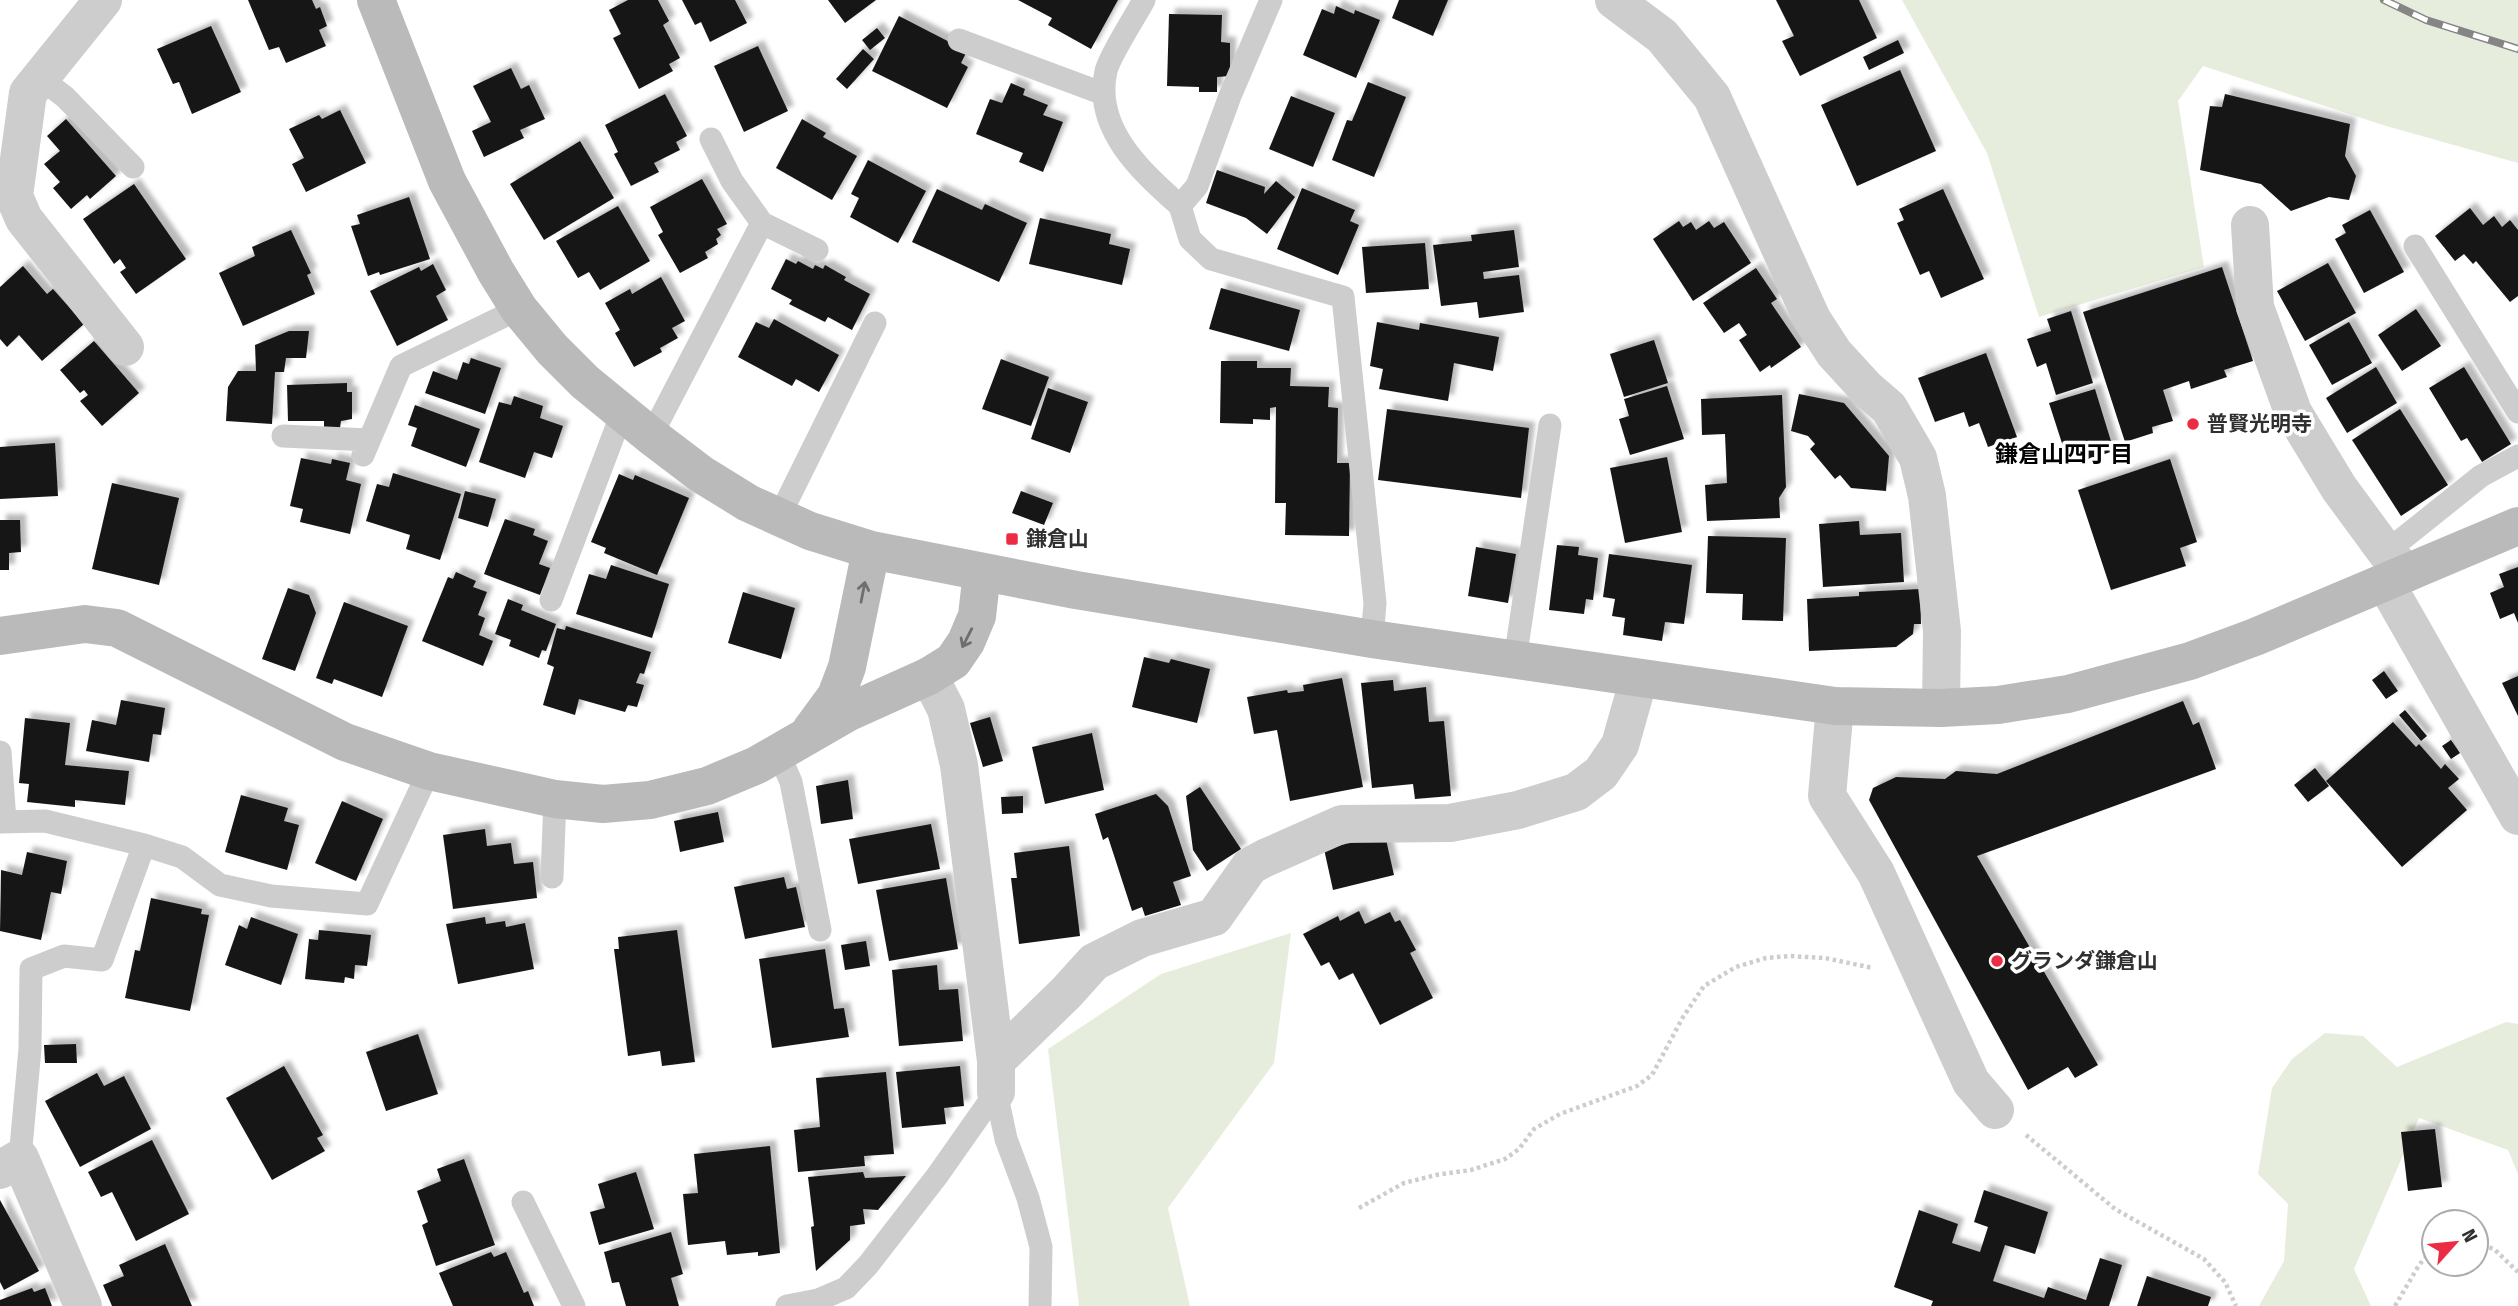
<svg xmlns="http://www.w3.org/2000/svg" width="2518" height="1306" viewBox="0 0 2518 1306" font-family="'Fira Sans Condensed','Noto Sans JP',sans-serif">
	<defs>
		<filter id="shadow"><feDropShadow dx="6" dy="-6" stdDeviation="2" flood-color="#0004"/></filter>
	</defs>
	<rect width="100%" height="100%" fill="#fff"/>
	<path fill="#e7eddd" d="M1902,0h616v163l-132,-37 -183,-60 -25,35 26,166 -165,50 -52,-164z
		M1291,933l-17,130 -106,145 22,98h-111l-31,-257 113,-75z
		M2506,1022l12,2v150l-10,-24 -89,-32 -65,151 17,37h-112l25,-45 4,-57 -30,-30 14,-86 20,-29 33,-26 38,3 34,31z"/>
	<path fill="#171717" filter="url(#shadow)" d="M248,0h64l4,9 4,-2 7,19 -8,4 7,16 -40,17 -7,-16 -10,3z
		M628,0h30l11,21 -6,4 17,33 -11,6 4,7 -34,18 -26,-51 8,-4 -12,-24z
		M682,0h53l12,23 -37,19 -9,-20 -6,3z
		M828,0h48l-31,23z
		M1018,0h100l-27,49 -43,-24 4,-7z
		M1399,0h49l-15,36 -41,-18z
		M1776,0h83l18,38 -77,38 -18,-35 12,-5z
		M1336,6l18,8 1,-4 25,10 -24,58 -53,-23 19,-46 12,5z
		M1169,14l53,1 -1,27 9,1v33l-13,1v15h-18v-5l-32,-1z
		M899,16l68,35 -6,12 7,4 -21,41 -75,-37z
		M211,26l30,66 -49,22 -13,-32 -6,2 -16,-35z
		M877,28l8,10 -15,12 -8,-10z
		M1898,40l6,13 -35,17 -6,-13z
		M758,46l30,65 -44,21 -30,-66z
		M863,49l11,10 -27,30 -11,-10z
		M511,68l10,21 8,-4 16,34 -25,11 4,8 -40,19 -12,-26 19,-9 -18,-36z
		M1900,70l36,81 -79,35 -36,-81z
		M1368,82l38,15 -32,80 -42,-17 15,-40 5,1z
		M1011,83l14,6 -2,6 25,10 -5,10 20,7 -20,50 -24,-10 4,-9 -47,-19 14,-35 12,4z
		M665,94l22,42 -11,6 4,8 -26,13 5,9 -28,14 -17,-32 4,-2 -13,-27z
		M2225,94l125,30 -5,32 11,20 -7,24 -20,-3 -38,14 -30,-27 -61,-14 10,-64 12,1z
		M1291,96l44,17 -22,54 -44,-18z
		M340,110l26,53 -60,29 -14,-28 12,-6 -15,-29 30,-14 3,4z
		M66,119l50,57 -26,23 -3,-4 -16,14 -18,-21 7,-6 -16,-18 16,-13 -13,-15z
		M802,119l24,14 -3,4 34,19 -25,44 -56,-32z
		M580,141l34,57 -70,42 -34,-56z
		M868,160l58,31 -28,52 -48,-26 9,-19 -8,-4z
		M1217,170l48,17 -1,7 12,-13 19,16 -28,37 -21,-16 -40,-15z
		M702,179l25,45 -10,5 4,6 -5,4 2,5 -13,8 3,6 -28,15 -22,-38 5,-3 -13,-25z
		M134,184l52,75 -50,35 -16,-22 6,-4 -6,-9 -6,5 -31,-45z
		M1302,188l53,22 -5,11 9,4 -21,50 -61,-26z
		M937,189l45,21 3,-6 42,19 -28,59 -87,-40z
		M1943,189l41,90 -43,19 -12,-27 -9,4 -23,-52 7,-3 -5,-11z
		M409,197l21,62 -50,16 -1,-3 -11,4 -17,-50 9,-2 -3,-9z
		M618,206l32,55 -50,29 -11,-18 -11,6 -22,-37z
		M2470,208l13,17 11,-9 8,11 8,-7 8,10v66l-8,6 -34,-41 -3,3 -9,-10 -9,7 -20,-25z
		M2370,210l34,62 -40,21 -29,-54 11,-6 -4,-8z
		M1040,218l71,16 -2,10 21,5 -8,36 -93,-21z
		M1679,221l4,6 8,-5 5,8 13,-9 5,7 10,-6 27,41 -58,38 -40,-62z
		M291,230l20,43 -4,2 8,19 -72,32 -24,-53 36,-17 -3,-9z
		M1514,230l5,37 -36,5 1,7 35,-4 5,37 -45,6 -2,-16 -36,4 -8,-61 39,-4 -1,-6z
		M1425,243l4,46 -63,4 -4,-46z
		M786,259l10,5 2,-3 15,8 2,-4 8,4 2,-4 21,12 -2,3 26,14 -18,36 -24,-13 -3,5 -36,-18 3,-4 -21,-11z
		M2328,263l28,50 -51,28 -28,-50z
		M433,264l13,26 -10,6 12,24 -51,26 -27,-55 49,-24 2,4z
		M23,266l24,28 6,-5 31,35 -42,37 -23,-26 -12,12 -7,-8v-52z
		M2222,267l31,94 -29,9 3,7 -36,12 -2,-8 -26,9 10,31 -21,6 1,6 -28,9 -42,-130z
		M1756,268l21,31 -6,4 30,44 -30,21 -1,-3 -10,7 -21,-32 8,-5 -8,-12 -15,10 -21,-30z
		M661,277l24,44 -13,7 6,10 -18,10 2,4 -28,15 -19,-34 5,-3 -15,-27 25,-14 2,5z
		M1221,288l79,22 -11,41 -80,-22z
		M2416,309l25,37 -39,25 -24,-36z
		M2071,311l22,72 -37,12 -10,-32 -9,4 -10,-28 24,-8 -4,-12z
		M774,319l65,36 -20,37 -23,-13 -4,7 -54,-29 18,-35 13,6z
		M1377,322l42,8 1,-7 79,14 -6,34 -39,-8 -6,38 -69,-12 4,-20 -13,-3z
		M2349,322l23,41 -40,22 -23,-40z
		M289,331h20l-3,27h-20l-2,14h-9l-3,52 -46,-3 2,-34 10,-16h18l-1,-26z
		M1654,340l14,43 -44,14 -14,-43z
		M94,341l45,52 -37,33 -22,-25 8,-6 -4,-5 -4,3 -20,-23z
		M1986,353l31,84 -29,10 -9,-24 -10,4 -5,-15 -29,10 -17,-44z
		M471,358l30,10 -16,46 -60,-21 8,-22 24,9 6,-18 6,2z
		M1001,359l48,18 -18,49 -49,-17z
		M1221,361h36v7h34l-1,18 39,1 -1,20 10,1 -1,55h13l-1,73 -64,-1 1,-32h-11l1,-96 -6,1v12l-17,-1v5l-33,-1z
		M2376,367l21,36 -50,30 -21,-35z
		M2464,367l47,77 -29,18 -15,-24 -6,3 -32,-53z
		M347,383v9h5v27l-11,2 -1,7h-16v-7h-36l-1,-36z
		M1667,386l17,53 -54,16 -11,-36 10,-3 -5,-17z
		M1048,388l40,14 -18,51 -39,-14z
		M2095,389l19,62 -45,14 -20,-62z
		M1799,394l45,9 45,53 -3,35 -35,-3 -11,-13 -5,4 -25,-30 5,-5 -7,-8 -17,-5z
		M1782,395l4,92 -7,11 1,20 -73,3 -2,-36 22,-2 -2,-49 -23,1 -1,-36z
		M514,396l29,10 -3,12 23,8 -11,32 -18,-6 -9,26 -46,-16 20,-60 12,3z
		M415,405l65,24 -14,38 -55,-21 6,-18 -9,-3z
		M1387,409l142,19 -8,70 -143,-18z
		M2400,409l48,76 -47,31 -49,-76z
		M55,443l3,53 -58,3v-52z
		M1667,457l15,75 -57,11 -15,-75z
		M301,458l30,6 1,-5 18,4 -4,17 15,4 -11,50 -50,-12 3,-13 -13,-3z
		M2170,459l27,83 -17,6 6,18 -75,24 -33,-100z
		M393,473l68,21 -21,66 -34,-11 4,-14 -44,-14 11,-37 12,3z
		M619,474l14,6 2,-5 54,23 -32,77 -53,-22 2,-5 -15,-6z
		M112,483l67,15 -20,87 -67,-16z
		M465,491l31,8 -8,28 -30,-9z
		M1021,491l32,12 -9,22 -32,-12z
		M505,519l30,10 -2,6 15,6 -9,23 11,4 -10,27 -56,-21z
		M0,520h20l1,32 -12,1v17h-9z
		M1859,521l1,14 41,-2 3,49 -81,5 -4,-63z
		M1708,536l78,2 -3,83 -41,-1 1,-26 -37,-1z
		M1557,545l22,2 -1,8 20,3 -5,42 -7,-1 -2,15 -35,-4z
		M1476,547l40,7 -8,49 -40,-7z
		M1609,554l83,11 -8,59 -19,-2 -3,19 -39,-6 2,-17 -13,-2 3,-17 -12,-2z
		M611,565l58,19 -17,54 -76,-24 13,-40 17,5z
		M2518,567v56l-4,-10 -14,6 -10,-26 14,-6 -5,-13z
		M456,572l20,9 -3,6 14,5 -9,23 7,3 -6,17 14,6 -10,25 -61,-25 26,-64 5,2z
		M288,588l21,7 7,18 -21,58 -33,-12z
		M1920,589l1,35h-7l-1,10 -17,13 -87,4 -2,-52 52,-3v-4z
		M743,592l52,16 -14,51 -53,-16z
		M508,599l15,6 -2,5 35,14 -10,27 -4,-1 -3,8 -30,-12 2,-6 -16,-6z
		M344,602l64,24 -26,71 -48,-18 -2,5 -16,-6z
		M566,626l85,26 -7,22 -4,-1 -4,10 8,2 -7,22 -9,-2 -3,7 -46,-13 -4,16 -32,-10 11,-38 -7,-3 10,-36 8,2z
		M1144,657l25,6 2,-4 39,10 -13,54 -65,-16z
		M2384,671l14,20 -12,8 -14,-19z
		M2518,676v40l-16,-33z
		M1342,678l21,109 -73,14 -13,-71 -23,4 -7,-37 40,-7 1,3 16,-2 -1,-6z
		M1393,680l1,11 32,-4 3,35 15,-1 7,75 -36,3 -2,-15 -41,4 -11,-105z
		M121,700l44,8 -4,27 -8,-1 -4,28 -63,-11 6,-31 24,5z
		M2183,701l10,24 6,-3 17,47 -239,87 121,209 -23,13 -7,-11 -40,23 -159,-290 4,-12 23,-11 49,2 11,-8 41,3z
		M2405,710l22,26 -6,5 -22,-26z
		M990,717l13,44 -20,6 -13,-44z
		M25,718l45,5 -5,42 64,6 -4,34 -50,-5v7l-48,-5 2,-18 -10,-1z
		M2393,722l23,25 3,-3 22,25 4,-5 14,15 -11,9 19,22 -65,57 -76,-86z
		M1092,733l12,57 -59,14 -13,-57z
		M2451,740l9,13 -9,6 -9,-13z
		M2315,768l14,18 -21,16 -14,-17z
		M848,780l5,39 -32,5 -5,-38z
		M1200,787l41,62 -34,22 -14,-21 -7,-54z
		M1156,794l12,12 23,70 -18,6 8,23 -36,11 -3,-9 -10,4 -24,-74 -5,3 -8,-26z
		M241,795l47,13 -4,13 15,4 -12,45 -62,-18z
		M1023,796v17l-21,1 -1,-17z
		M342,801l41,18 -27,62 -41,-18z
		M718,812l6,30 -44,10 -6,-31z
		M931,824l9,45 -82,15 -9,-45z
		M485,829l2,17 24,-3 3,21 19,-2 4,36 -84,11 -10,-74z
		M1385,835l9,40 -61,15 -9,-41z
		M1069,846l11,90 -61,8 -8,-66h6l-3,-25z
		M27,852l40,9 -6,33 -10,-2 -10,48 -41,-9 1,-61 21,5z
		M784,877l3,12 9,-2 9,40 -60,12 -11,-52z
		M946,878l12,71 -69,12 -13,-71z
		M151,898l51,11 -1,5 8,1 -19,96 -65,-13 10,-48 5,1z
		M1359,911l6,13 25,-12 5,10 5,-2 16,30 -6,3 23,45 -53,27 -27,-52 -14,7 -10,-18 -8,4 -18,-32 35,-18 2,5z
		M251,917l47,17 -17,51 -56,-20 14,-40 8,4z
		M485,917l1,7 19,-3 1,6 19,-4 9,46 -76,15 -12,-60z
		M319,930l52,5 -4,31 -12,-1 -1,14 -9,-2 -1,6 -39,-4 4,-40 9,1z
		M677,930l18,132 -33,4 -2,-15 -32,5 -14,-107h5l-1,-12z
		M866,941l4,25 -25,4 -4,-25z
		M825,949l9,60 10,-1 5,29 -77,11 -13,-89z
		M937,965l2,25 19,-1 5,52 -64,5 -7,-76z
		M418,1034l20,60 -52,17 -20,-59z
		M76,1044l1,19h-32l-1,-18z
		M284,1066l39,69 -6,3 8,13 -53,29 -46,-82z
		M960,1066l4,40 -20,2 2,16 -44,4 -6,-56z
		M886,1072l8,82 -30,2 1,10 -67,6 -4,-42 26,-3 -4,-49z
		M97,1073l7,13 20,-10 27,53 -71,38 -35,-66z
		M2435,1129l7,58 -34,4 -7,-59z
		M152,1140l37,74 -53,27 -24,-49 -11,5 -13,-25z
		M770,1146l10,107 -22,3v-4l-31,3 -2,-14 -37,4 -5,-51 15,-1 -4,-39z
		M464,1159l31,86 -59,21 -14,-41 6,-3 -11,-31 24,-10 -4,-12z
		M636,1172l18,57 -55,16 -9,-33 15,-4 -7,-24z
		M863,1172l2,6 41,-2 -28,34 -15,-1 2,15 -15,2v14l-34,31 -5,-44 3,-1 -6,-49z
		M1984,1190l64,22 -13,42 -30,-9 -12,36 51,17 4,-11 38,13 14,-42 22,7 -13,41h-178l2,-5 -39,-14 25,-77 39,14 -6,19 28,9 8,-25 -14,-5z
		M0,1200l39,71 -35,19 -4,-8z
		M671,1232l12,42 -12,4 8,28h-53l-7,-24 -7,1 -8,-31z
		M165,1244l27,62h-80l-9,-21 21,-9 -5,-11z
		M491,1252l3,5 12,-5 18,41 4,-2 6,15h-81l-14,-33z
		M2147,1276l64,21 -3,9h-71z
		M32,1288l2,4 11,-4 7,18h-52v-6z"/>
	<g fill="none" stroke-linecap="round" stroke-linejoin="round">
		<path stroke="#cdcdcd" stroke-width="4.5" stroke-dasharray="3.5 3.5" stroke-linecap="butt" d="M2026,1135l89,74 89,50 21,23 11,24
			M1359,1208l45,-25 32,-8 35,-5 34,-11 14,-10 15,-20 26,-15 77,-28 15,-11 31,-58 21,-31 32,-19 30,-9 23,-2 36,2 48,10
			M2476,1243l18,6 24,23
			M2395,1306l24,-41 15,-17"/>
		<path stroke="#cdcdcd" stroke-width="23" d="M1144,0c-9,17 -34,55 -38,71 -13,58 36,101 74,135
			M1271,0l-41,96 -33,90 -17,20 10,33 21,20 132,38 32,306 -3,36
			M959,40l145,54
			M40,78l25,19 68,70
			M711,139l21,42 30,42 55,27
			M2415,246l103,166
			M283,436l86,4
			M651,436l111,-213
			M363,455l38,-89 118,-57
			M778,519l97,-196
			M2386,552l95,-76 37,-20
			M551,600l71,-187
			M1515,660l35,-235
			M0,752l5,69
			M779,754l12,28 29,148
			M0,822l45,-1 99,24 38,12 38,28 51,11 96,8 62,-133
			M552,877l3,-78
			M996,1092l10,47 22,59 13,49 -1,59
			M20,1158l10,-109 1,-80 33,-13 38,4 42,-115
			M523,1202l51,104
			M787,1306l31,-6 28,-12 22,-23 69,-89 59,-84"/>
		<path stroke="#cdcdcd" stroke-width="38" d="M103,0l-75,93 -14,103 10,23 101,128
			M1614,0l48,36 50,61 100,222 22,34 33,36 22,19 29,50 9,38 15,135 -1,77
			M2250,225l5,82 38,105 46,76 47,64 21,21
			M2385,582l133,234
			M929,676l17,33 13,56 37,296v31
			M1835,706l-8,90 49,77 95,209 24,28
			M996,1061l70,-68 28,-31 48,-24 72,-21 36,-51 15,-8 77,-34 108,-1 68,-13 58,-18 25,-19 19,-28 19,-67
			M0,1170l20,-12 63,148"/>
		<path stroke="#bababa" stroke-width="38" d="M376,0l71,181 49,91 23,37 33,40 33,33 66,54 50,38 47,29 62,28 61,19 205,40 296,49 463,67 106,2 57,-3 70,-11 122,-33 65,-24 263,-111
			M0,636l85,-12 32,4 228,114 84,29 126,28 48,5 47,-4 57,-14 50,-21 90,-52 82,-37 24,-15 13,-19 11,-26 5,-44
			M811,730l25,-34 11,-29 24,-117"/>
		<defs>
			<path id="rail" d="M2384,0l42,20 92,29"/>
		</defs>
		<use href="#rail" stroke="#858585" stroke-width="8"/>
		<use href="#rail" stroke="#fff" stroke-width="5" stroke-dasharray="16" stroke-linecap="butt"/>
	</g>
	<defs><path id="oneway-shaft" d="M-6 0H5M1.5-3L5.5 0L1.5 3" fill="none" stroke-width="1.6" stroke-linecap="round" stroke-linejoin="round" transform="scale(1.75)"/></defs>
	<g stroke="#6e6e6e">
		<use href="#oneway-shaft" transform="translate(863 592) rotate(-79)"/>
		<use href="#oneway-shaft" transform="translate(967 638) rotate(117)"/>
	</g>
	<g fill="#ec2c44" stroke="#fff" stroke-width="2.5">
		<circle cx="2193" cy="424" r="7"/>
		<rect x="1005" y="532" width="14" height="14" rx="3.5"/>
		<circle cx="1997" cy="961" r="7"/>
	</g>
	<g text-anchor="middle" stroke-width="7" stroke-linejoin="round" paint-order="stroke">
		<g font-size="21" font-weight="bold" fill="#303030" stroke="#fff" text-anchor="start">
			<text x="2207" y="431">普賢光明寺</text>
			<text x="1026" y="546">鎌倉山</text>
			<text x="2011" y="968">グランダ鎌倉山</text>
		</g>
		<g font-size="23" font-weight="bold" fill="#000" stroke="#fff">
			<text x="2064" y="462">鎌倉山四丁目</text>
		</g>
	</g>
	<g transform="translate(2455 1243) rotate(63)"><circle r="33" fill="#ffffff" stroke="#acacac" stroke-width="2"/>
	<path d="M0-5L12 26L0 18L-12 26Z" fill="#ec2c44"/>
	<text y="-10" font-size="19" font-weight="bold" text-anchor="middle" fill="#303030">N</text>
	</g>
</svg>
